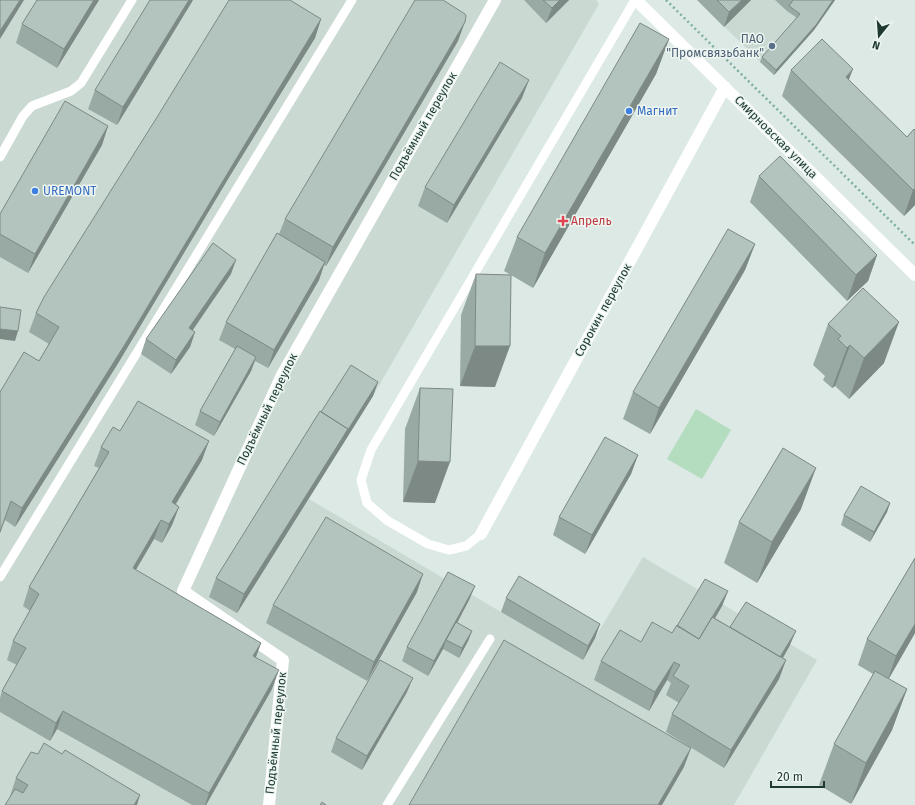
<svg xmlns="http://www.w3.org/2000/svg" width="915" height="805" viewBox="0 0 915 805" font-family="'Fira Sans',sans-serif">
	<rect width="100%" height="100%" fill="#dce9e4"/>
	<path fill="#cbd9d3" d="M0,0h596l3,4 -226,392 -64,103 192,113 94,26 48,-81 174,103 -83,145h-734z
		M697,0h138l-21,30 -40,45z"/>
	<path fill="#b4dcbf" d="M696,409l35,21 -29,49 -35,-20z"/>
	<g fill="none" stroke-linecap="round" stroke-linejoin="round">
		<path stroke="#7baf9f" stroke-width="2.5" stroke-dasharray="2 3" stroke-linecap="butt" d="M666,0l249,245"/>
		<path stroke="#fff" stroke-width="9" d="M0,157l23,-41 9,-10 39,-15 10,-8 51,-83
			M481,534l-15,12 -17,4 -21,-6 -40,-23 -21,-18 -6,-23 10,-30 264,-450
			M0,577l352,-577
			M387,805l103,-166"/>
		<path stroke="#fff" stroke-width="12" d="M636,0l279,275
			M481,534l244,-447
			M269,805l14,-145 -100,-69 99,-216 213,-375"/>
	</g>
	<path fill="#99a9a3" d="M37,0h62l-42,68 -41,-25 6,-19z
		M193,0l-76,125 -29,-16 7,-19z
		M524,0h45l-23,23z
		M697,0h54l-27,27z
		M775,0h60l-21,30 -40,45 -14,-13 2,-5 35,-39 -10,-7z
		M321,19l-6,19 -87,141 -111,186 -102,162 -10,-7 -5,13v-141l39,-31 10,-17 -20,-12 7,-19z
		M669,39l-13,35 -123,214 -22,-13 -16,112 -35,-1 1,-71 15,-41 35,1 -7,-4 13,-34z
		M458,41l-132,225 -2,-1 -5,15 -51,88 -13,-7 -4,10 -37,65 -19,-11 5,-14 35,-62 -16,-9 7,-18 53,-88 6,-15z
		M791,70l58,10 58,57 7,-8 1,76 -11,11 -122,-120z
		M522,98l-75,125 -29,-17 7,-19z
		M108,126l-6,19 -74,128 -28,-16v-43z
		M759,176l118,79 -9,26 -21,20 -97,-99z
		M755,244l-10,26 -95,164 -27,-15 10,-27z
		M231,274l-39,56 3,2 -5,15 -19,27 -30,-20 5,-15z
		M828,324l56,39 -35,36 -14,-13 -3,2 -9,-8 2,-4 -12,-11z
		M378,382l-5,14 -136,217 -28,-16 7,-19 105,-166z
		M420,388l15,115 -32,-1 2,-73z
		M120,431l82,29 -26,44 3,3 -7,18 -10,18 -8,-4 -18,31 125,73 -5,14 16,32 -66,116h-14l-135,-76 -7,12 -50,-29v-14l2,-7 15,-26 -10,-5 6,-19 17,-30 -7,-5 6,-19 70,-119 -5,-2 7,-19z
		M638,455l-7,19 -46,80 -32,-19 6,-18z
		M890,503l-3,9 -17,30 -29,-17 3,-10z
		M801,509l-44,74 -33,-20 15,-41z
		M915,558v75l-27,46 19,10 -15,41 -41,74 -32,-19 15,-41 39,-70 -15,-9 9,-26z
		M475,586l-6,14 -12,23 15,8 -4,10 -9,17 -16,-9 -15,27 -26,-15 5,-14z
		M728,591l-6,15 -7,12 15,9 60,18 -7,13 3,2 -7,19 -55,89 -58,-36 6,-18 7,-11 -13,-8 5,-12 -4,-3 -18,31 -55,-31 7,-19 40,-19 31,-9 5,-7z
		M417,592l-50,89 -101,-58 7,-18z
		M506,598l94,26 -5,14 -12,22 -82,-48z
		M407,692l-45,78 -31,-18 5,-14z
		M38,754h24l78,41 -130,1 6,-18z"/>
	<path fill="#7d8984" d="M20,0h4l-24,39v-8z
		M94,0h5l-42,68 7,-19z
		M189,0h4l-76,125 6,-18z
		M560,0h9l-23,23 6,-15z
		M742,0h9l-27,27 5,-15z
		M833,0h2l-21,30 -40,45 2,-5z
		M321,19l-6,19 -87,141 -111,186 -102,162 7,-19z
		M465,22l-7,19 -132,225 7,-19z
		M669,39l-13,35 -123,214 12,-35z
		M853,69l-10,26 3,-18z
		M529,80l-7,18 -75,125 7,-18z
		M108,126l-6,19 -74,128 7,-19z
		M915,189v16l-11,11 9,-26z
		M755,244l-10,26 -95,164 9,-26z
		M877,255l-9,26 -21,20 9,-26z
		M236,260l-5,14 -47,69 5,-15z
		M325,262l-6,18 -51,88 6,-18z
		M899,322l-15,41 -35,36 15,-41z
		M0,329l18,2 -3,10 -15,-2z
		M195,332l-5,15 -19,27 5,-14z
		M850,345l-15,41 -3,2 15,-40z
		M475,346h35l-15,41 -35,-1z
		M256,357l-5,14 -37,65 6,-14z
		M378,382l-5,14 -136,217 7,-19 104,-165z
		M209,441l-7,19 -36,60 6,-18z
		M638,455l-7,19 -46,80 7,-19z
		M418,461l32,1 -15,41 -32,-1z
		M816,468l-15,41 -44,74 15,-41z
		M890,503l-3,9 -17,30 4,-10z
		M179,507l-7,18 -10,18 7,-19z
		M161,520l-7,19 -28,47 7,-18z
		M423,574l-6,18 -50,89 7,-19z
		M475,586l-6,14 -21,40h-2l-3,9 -15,27 6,-15z
		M728,591l-6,15 -30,51 6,-14z
		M600,624l-5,14 -12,22 5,-14z
		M915,624v9l-28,49 9,-26z
		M472,631l-4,10 -9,17 3,-10z
		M796,631l-6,14 -17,30 5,-14z
		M261,643l-7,19 -1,-6z
		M786,660l-7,19 -55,89 7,-18z
		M674,662l-7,18 -18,31 6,-19z
		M279,670l-7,19 -66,116h-1l4,-12z
		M413,678l-6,14 -45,78 5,-14z
		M907,689l-15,41 -41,74 15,-41z
		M63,711l-6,18 -7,12 6,-18z
		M691,748l-7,19 -22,38h-4z
		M140,795l-3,10h-3z"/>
	<path fill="#b2c4bd" stroke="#7d8984" d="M0,0h20l-20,31z
		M37,0h57l-30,49 -42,-25z
		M150,0h39l-66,107 -28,-17z
		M229,0h61l31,19 -86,142 -111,185 -102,162 -11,-7 -11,31v-140l24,-40 15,9 20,-34 -23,-14 8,-16 115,-183z
		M415,0h28l22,14 1,2 -1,6 -132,225 -48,-28z
		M543,0h17l-8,8z
		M717,0h25l-13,12z
		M793,0h40l-17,25 -40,45 -14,-13 38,-43 -11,-8z
		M640,23l29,16 -124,214 -28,-16z
		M822,39l31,30 -7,8 61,60 7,-8 1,1v59l-2,1 -122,-120z
		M500,62l29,18 -75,125 -29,-18z
		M65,101l43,25 -73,128 -35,-20v-20z
		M780,156l97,99 -21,20 -97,-99z
		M728,229l27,15 -96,164 -26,-16z
		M277,233l48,29 -51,88 -48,-28z
		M213,243l23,17 -47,68 6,4 -19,28 -30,-21z
		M476,274l35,1 -1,71h-35z
		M863,288l36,34 -35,36 -14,-13 -3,3 -9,-9 3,-3 -13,-12z
		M0,307l21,3 -3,21 -18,-2z
		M237,346l19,11 -36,65 -20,-11z
		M351,365l27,17 -32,51 2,-4 -27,-17z
		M420,388l33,1 -3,73 -32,-1z
		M138,401l71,40 -37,61 7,5 -10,17 -8,-4 -28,48 128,75 -8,13 26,14 -70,123 -146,-82 -7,12 -54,-32 24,-43 -13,-7 26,-47 -10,-7 80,-135 -8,-5 12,-20 7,4z
		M320,411l28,18 -104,165 -28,-16z
		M605,437l33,18 -46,80 -33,-18z
		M783,448l33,20 -44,74 -33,-20z
		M861,486l29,17 -16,29 -30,-17z
		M326,517l97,57 -49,88 -101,-57z
		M915,558v66l-19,32 -29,-17z
		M448,572l27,14 -41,75 -27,-14z
		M519,576l81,48 -12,22 -82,-48z
		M705,579l23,12 -29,48 -22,-13z
		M746,602l50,29 -16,26 -50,-30z
		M712,617l74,43 -55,90 -59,-36 17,-28 -16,-10 7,-11 -6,-3 -19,30 -54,-31 19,-31 21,12 11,-20 20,11 5,-8 22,14z
		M456,622l16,9 -10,17 -16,-8z
		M504,640l187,108 -33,57h-249z
		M380,660l33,18 -46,78 -31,-18z
		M875,671l32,18 -41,74 -32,-19z
		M44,743l18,11 3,-4 75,45 -6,10h-129l10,-16 8,4 5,-8 -12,-7 15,-26 7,2z
		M322,802l4,3h-6z"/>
	<circle fill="#5c6f8a" stroke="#edf6f1" stroke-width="1.5" cx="772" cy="46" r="4"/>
	<g fill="#3f7fe0" stroke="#edf6f1" stroke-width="1.5">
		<circle cx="629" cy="111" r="4"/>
		<circle cx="35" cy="191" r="4"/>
	</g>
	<path fill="#e0444e" stroke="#edf6f1" stroke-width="1.5" d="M561 215h4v4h4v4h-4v4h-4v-4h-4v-4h4z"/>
	<g text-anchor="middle" stroke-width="3" stroke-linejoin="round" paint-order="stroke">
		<g font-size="12" fill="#4e5e75" stroke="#edf6f1" text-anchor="end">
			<text x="764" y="43">ПАО<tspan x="764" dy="14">"Промсвязьбанк"</tspan></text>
		</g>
		<g font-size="12" fill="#366cbe" stroke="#edf6f1" text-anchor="start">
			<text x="637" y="115">Магнит</text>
			<text x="43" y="195">UREMONT</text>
		</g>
		<g font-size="12" fill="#1e3932" stroke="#edf6f1">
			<text transform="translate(423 126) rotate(-60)" y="4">Подъёмный переулок</text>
			<text transform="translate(776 137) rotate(45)" y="4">Смирновская улица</text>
			<text transform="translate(603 310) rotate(-61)" y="4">Сорокин переулок</text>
			<text transform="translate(267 409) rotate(-64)" y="4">Подъёмный переулок</text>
			<text transform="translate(276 733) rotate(-84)" y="4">Подъёмный переулок</text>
		</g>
		<g font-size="12" fill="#be3a42" stroke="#edf6f1" text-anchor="start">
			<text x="571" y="225">Апрель</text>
		</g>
	</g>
	<g transform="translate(879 36) rotate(197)" stroke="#edf6f1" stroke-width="3" paint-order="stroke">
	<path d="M0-3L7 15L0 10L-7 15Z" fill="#1e3932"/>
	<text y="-6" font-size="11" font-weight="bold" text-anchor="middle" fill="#1e3932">N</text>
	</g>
	<path d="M771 781v6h53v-6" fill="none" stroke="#1e3932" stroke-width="2"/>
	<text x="777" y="781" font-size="12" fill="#1e3932" stroke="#edf6f1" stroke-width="3" paint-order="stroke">20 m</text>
</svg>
